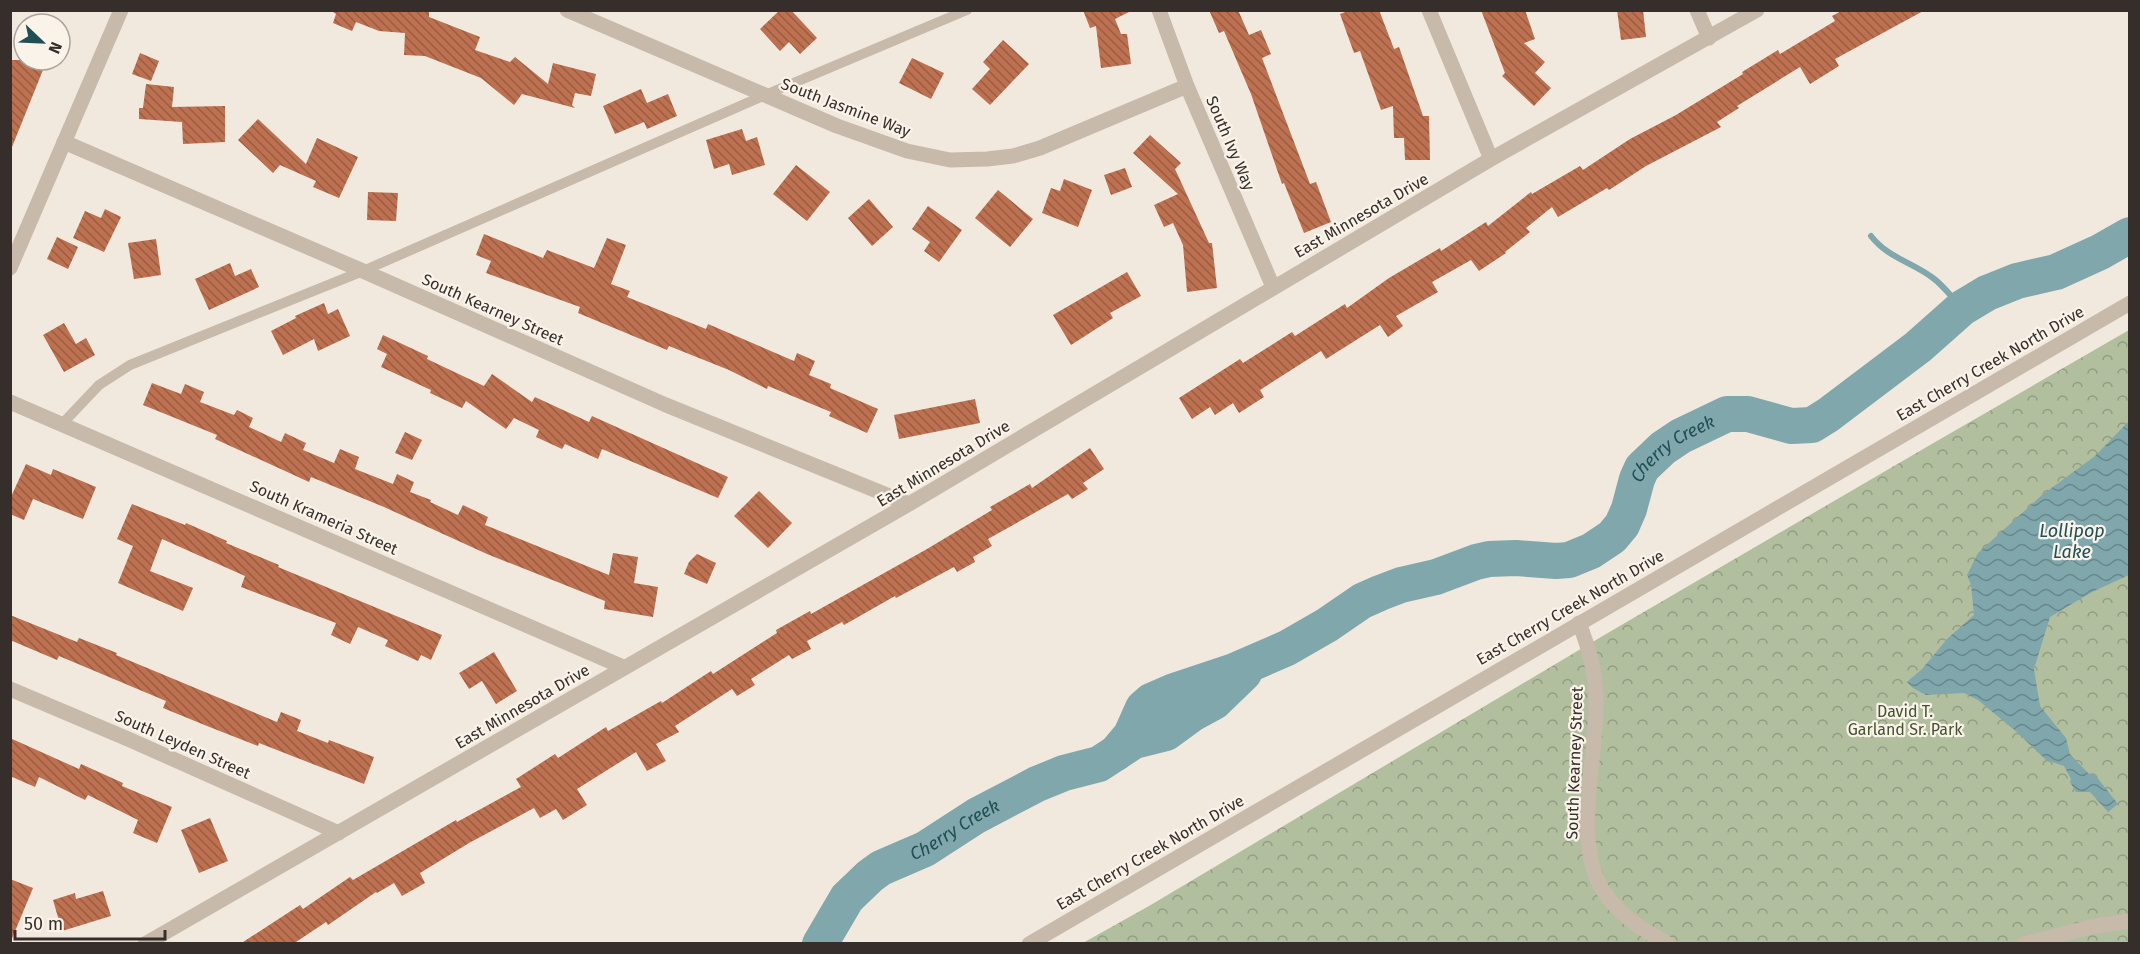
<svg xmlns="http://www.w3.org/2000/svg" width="2140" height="954" viewBox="0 0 2140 954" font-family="'Fira Sans',sans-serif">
	<defs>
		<pattern id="park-crowns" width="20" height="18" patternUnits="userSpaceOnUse" patternTransform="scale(1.5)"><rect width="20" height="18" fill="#b2bf9f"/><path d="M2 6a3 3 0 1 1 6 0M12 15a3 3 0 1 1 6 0" fill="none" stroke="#929c82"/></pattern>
		<pattern id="water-waves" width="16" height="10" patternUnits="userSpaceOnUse" patternTransform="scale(1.5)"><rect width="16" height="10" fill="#7fa7ac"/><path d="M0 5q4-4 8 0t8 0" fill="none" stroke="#69888c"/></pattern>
		<pattern id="building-back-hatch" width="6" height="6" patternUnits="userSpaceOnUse" patternTransform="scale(1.5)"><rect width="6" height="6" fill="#bd7150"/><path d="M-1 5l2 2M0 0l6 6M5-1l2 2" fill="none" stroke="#9a5d43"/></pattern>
	</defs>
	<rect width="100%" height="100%" fill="#f1e9de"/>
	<path fill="url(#park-crowns)" d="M2129,330v613l-1048,1 68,-38 457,-272 324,-189z"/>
	<path fill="url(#water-waves)" d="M2129,421v154l-37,17 -42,25 -16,52 6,37 26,32 4,16 18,19 8,3 22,28 -10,8 -18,-20h-14l-6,-10 1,-3 -7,-13 -18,-6 -28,-27 -40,-33 -14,-7 -38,2 -13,-7 -6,-6 15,-13 25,-30 27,-24 -3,-30 -4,-10 11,-22 64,-58 53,-39z"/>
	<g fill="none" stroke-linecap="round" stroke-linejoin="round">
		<path stroke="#7fa7ac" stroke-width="6" d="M1871,236c17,22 41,26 62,42 11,8 20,21 29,30"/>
		<g stroke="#7fa7ac" stroke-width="36">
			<path id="s1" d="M1116,753l15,-18 12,-27 8,-7 23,-10 60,-20 53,-23 40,-23 35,-24 18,-8 21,-8 35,-8 40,-15 13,-3 27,-1 40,3 13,-1 22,-9 21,-14 10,-12 7,-16 8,-30 5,-11 21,-20 18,-12 46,-22h21l43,12 21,-1 16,-10 90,-68 44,-39 25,-15 30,-12 39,-9 44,-20 30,-17"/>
			<path id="s2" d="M820,944l27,-46 23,-22 11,-8 44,-19 51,-33 61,-32 27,-11 35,-9 35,-23 32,-8 26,-19 22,-12 30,-29"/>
		</g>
	</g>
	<path fill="url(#building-back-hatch)" d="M330,10h99v7l51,20 -5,13 35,12 5,-5 33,27 5,-21 43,11 -5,22 -16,-3 -3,12 3,3 -53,-14 -8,11 -33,-27 -56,-22 -21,-1 1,-22 -26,-2 -23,-9 -4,9 -19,-8 3,-9z
		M780,10h11l26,28 -17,16 -11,-12 -9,9 -20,-22z
		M1083,10h50l-18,9 6,15h6l4,30 -30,4 -5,-42 -6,2z
		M1209,10h29l11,25 12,-5 10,24 -9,4 48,126 6,-2 15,40 -27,11 -20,-50 -2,1 -31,-90 -27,-63 -5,2z
		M1351,10h28l15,39 5,-2 24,69h6l1,44h-25l-1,-22h-10l-1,-32 -12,4 -21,-59 -6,2 -14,-39z
		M1481,10h44l10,29 -11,4 21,19 -10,11 16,15 -17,18 -32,-30 3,-3z
		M1617,10h26l3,27 -25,3z
		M1843,10h82l-90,49 4,7 -29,18 -10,-17 -63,39 2,2 -22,14 4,5 -75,39 -37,24 -2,-2 -49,29 -6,-10 -26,21 4,4 -25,20 1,1 -27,18 -8,-11 -39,22 6,10 -42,24 7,10 -15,11 -8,-12 -54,34 -5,-8 -61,39 4,7 -25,16 -6,-10 -18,12 -5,-8 -18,12 -13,-21 61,-39 3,4 49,-31 3,4 50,-32 2,4 42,-30 51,-30 1,3 45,-29 2,4 43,-34 1,2 48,-28 3,4 47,-31 46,-24 67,-41 -1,-2 36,-22 2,4 55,-33 -3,-5z
		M1003,40l26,24 -39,41 -18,-16 18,-20 -7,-7z
		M140,53l19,8 -8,20 -19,-7z
		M912,58l32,15 -13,26 -32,-16z
		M10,60h37l-35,87 -2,-1z
		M146,84l28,3 -2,20 53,-1v36l-42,2 -1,-22 -43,-3v-11h4z
		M641,89l6,14 21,-9 9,22 -30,13 -3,-7 -29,12 -12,-28z
		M258,119l48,45 11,-26 41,19 -19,41 -26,-11 3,-6 -36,-16 -7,8 -35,-33z
		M742,129l4,12 11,-4 8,28 -33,10 -3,-11 -15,5 -8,-29z
		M1150,135l31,28 -6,6 34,74h3l5,45 -30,4 -4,-47 -10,-22 -9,4 -10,-22 24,-11 -45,-41z
		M796,165l34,27 -23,29 -34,-27z
		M1125,168l7,19 -21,8 -7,-20z
		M1064,179l28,11 -14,37 -36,-14 9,-25 9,3z
		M998,190l35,29 -23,28 -35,-29z
		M368,192l30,1 -2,28 -29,-1z
		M869,199l24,28 -21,19 -24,-28z
		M928,206l34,24 -23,32 -15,-11 6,-9 -18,-13z
		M105,209l16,8 -17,35 -31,-14 12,-27 16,7z
		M484,234l59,24 4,-8 47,18 13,-30 19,7 -15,39 19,7 -3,6 79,32 2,-5 86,37 3,-8 18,8 -6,14 22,9 -1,4 48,21 -11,24 -38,-17 2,-4 -63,-26 -1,3 -38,-19 -60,-24 -2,4 -41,-17 -48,-20 2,-6 -94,-34 5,-12 -15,-6z
		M57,237l21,10 -10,22 -21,-10z
		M156,239l5,36 -27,4 -6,-36z
		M230,263l5,13 16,-7 8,18 -50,23 -14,-31z
		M1127,272l14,24 -31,17 3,5 -42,27 -18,-30z
		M324,303l4,11 10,-5 12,27 -32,15 -4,-12 -31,16 -12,-24 25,-13 -1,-2z
		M64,323l12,21 10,-6 9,17 -31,17 -21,-37z
		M383,335l45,21 -1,3 57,27 8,-12 40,28 3,-5 54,25 3,-6 136,61 -10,21 -116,-49 -4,10 -33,-15 -3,5 -26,-12 3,-7 -25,-12 -8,11 -40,-28 -4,7 -32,-15 1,-3 -50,-23 6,-13 -10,-5z
		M152,383l29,11 4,-10 19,8 -4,10 34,13 3,-5 16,8 -4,9 32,15 4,-9 21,10 -3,7 31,13 6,-14 19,8 -4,12 38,15 4,-10 17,8 -4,10 21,8 -1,2 28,13 5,-10 25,12 -3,8 124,50 4,-22 25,4 -4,26 24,4 -5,30 -49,-8 1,-8 -118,-47 -103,-47 -73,-30 -2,5 -94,-43 2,-4 -74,-30z
		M975,399l5,24 -81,16 -5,-24z
		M405,432l17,8 -10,20 -17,-7z
		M1090,448l14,21 -21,14 5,6 -16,10 -4,-5 -80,45 4,7 -19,11 2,5 -18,10 -3,-5 -58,31 -1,-2 -51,29 -2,-3 -35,19 4,8 -19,10 -3,-4 -38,24 4,6 -18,11 -5,-7 -57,37 4,6 -23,12 10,17 -19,10 -11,-19 -59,37 10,16 -24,15 -7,-11 -16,9 -6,-10 -65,35 -49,30 5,10 -23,13 -8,-13 -17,10 -1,-1 -48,33 -2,-3 -33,22h-53l60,-39 3,4 47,-32 3,3 103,-60 1,2 64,-35 -5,-8 39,-25 3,4 48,-31 2,4 53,-30 1,2 49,-32 2,3 64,-41 -1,-3 34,-19 1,3 116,-65 65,-39 -2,-3 40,-23 2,4z
		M26,464l25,11 2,-6 43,18 -13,32 -50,-20 -9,21 -14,-6v-15z
		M759,491l33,32 -24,25 -34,-32z
		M132,504l53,21 1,-2 41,18 -1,2 53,22 -1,2 164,68 -11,25 -10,-5 -3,6 -33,-15 3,-6 -30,-13 -8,17 -19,-9 5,-12 -95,-36 4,-11 -83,-37 -12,32 43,17 -10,23 -65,-28 15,-37 -16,-7z
		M697,554l19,9 -9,21 -23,-10 5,-12z
		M10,615l67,27 2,-4 38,15 -1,2 161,67 4,-10 20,8 -4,11 31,12 1,-3 45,17 -10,27 -105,-41 -1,3 -51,-20 -44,-18 3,-7 -107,-45 -2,4 -47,-20z
		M494,652l23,39 -21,13 -14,-23 -13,8 -10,-16z
		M10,738l69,31 2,-5 42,19 -1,3 50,21 -15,36 -24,-10 5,-13 -50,-25 -3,5 -46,-23 -4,10 -25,-11z
		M210,818l18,43 -29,12 -18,-43z
		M10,879l23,9 -22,53h-1z
		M103,891l8,25 -49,15 -9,-31 22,-7 1,6z"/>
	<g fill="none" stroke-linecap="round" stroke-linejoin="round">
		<path stroke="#c8baab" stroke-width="10" d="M63,423l36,-38 31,-20 233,-94 402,-176 202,-85"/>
		<path stroke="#c8baab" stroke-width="15" d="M567,10l270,116 70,25 43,9 37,-1 26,-3 27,-8 147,-62
			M1159,10l28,76 86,201
			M1429,10l62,149
			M1697,10l12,28
			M64,142l299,129 303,134 243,99
			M10,402l613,265
			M1579,623c10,25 17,49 17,76 2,56 -24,140 6,190 15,25 41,41 66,55
			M10,689l118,50 211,94
			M145,944l764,-440 582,-345 266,-149
			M2024,944l67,-17 39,-6"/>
		<path stroke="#c8baab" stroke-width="15" d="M10,268l111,-258
			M1029,944l1101,-641"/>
	</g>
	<g text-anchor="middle" stroke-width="4.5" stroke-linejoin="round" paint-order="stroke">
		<g font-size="16" fill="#362e2a" stroke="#f9f3ea">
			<text transform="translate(846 107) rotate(21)" y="6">South Jasmine Way</text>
			<text transform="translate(1231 143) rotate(67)" y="6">South Ivy Way</text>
			<text transform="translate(1361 215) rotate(-30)" y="6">East Minnesota Drive</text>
			<text transform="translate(493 309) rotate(24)" y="6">South Kearney Street</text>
			<text transform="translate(1990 363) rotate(-30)" y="6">East Cherry Creek North Drive</text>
			<text transform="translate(943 463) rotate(-31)" y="6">East Minnesota Drive</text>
			<text transform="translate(324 517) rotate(24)" y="6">South Krameria Street</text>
			<text transform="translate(1570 607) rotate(-30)" y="6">East Cherry Creek North Drive</text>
			<text transform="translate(522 706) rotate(-30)" y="6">East Minnesota Drive</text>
			<text transform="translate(183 744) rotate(24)" y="6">South Leyden Street</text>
			<text transform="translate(1574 763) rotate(-88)" y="6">South Kearney Street</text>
			<text transform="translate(1150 852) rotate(-30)" y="6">East Cherry Creek North Drive</text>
		</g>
		<g font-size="16" fill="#43532f" stroke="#f9f3ea">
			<text x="1905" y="717">David T.<tspan x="1905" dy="18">Garland Sr. Park</tspan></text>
		</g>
		<g font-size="18" font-style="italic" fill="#224e55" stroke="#f9f3ea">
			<text dy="6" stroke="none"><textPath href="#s1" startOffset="674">Cherry Creek</textPath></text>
			<text x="2072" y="537">Lollipop<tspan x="2072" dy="21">Lake</tspan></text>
			<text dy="6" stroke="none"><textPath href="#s2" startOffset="182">Cherry Creek</textPath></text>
		</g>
	</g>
	<rect width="2140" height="954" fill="none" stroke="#362e2a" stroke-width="24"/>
	<g transform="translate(42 42) rotate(113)"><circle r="28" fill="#f9f3ea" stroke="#aba49d" stroke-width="1.5"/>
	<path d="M0-4.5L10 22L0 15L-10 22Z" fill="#224e55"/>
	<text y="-9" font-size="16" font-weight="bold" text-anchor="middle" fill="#362e2a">N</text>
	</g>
	<path d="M15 930v9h150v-9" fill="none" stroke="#362e2a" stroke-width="3"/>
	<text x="24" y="930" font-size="18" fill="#362e2a" stroke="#f9f3ea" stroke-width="4.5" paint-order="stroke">50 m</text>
</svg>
